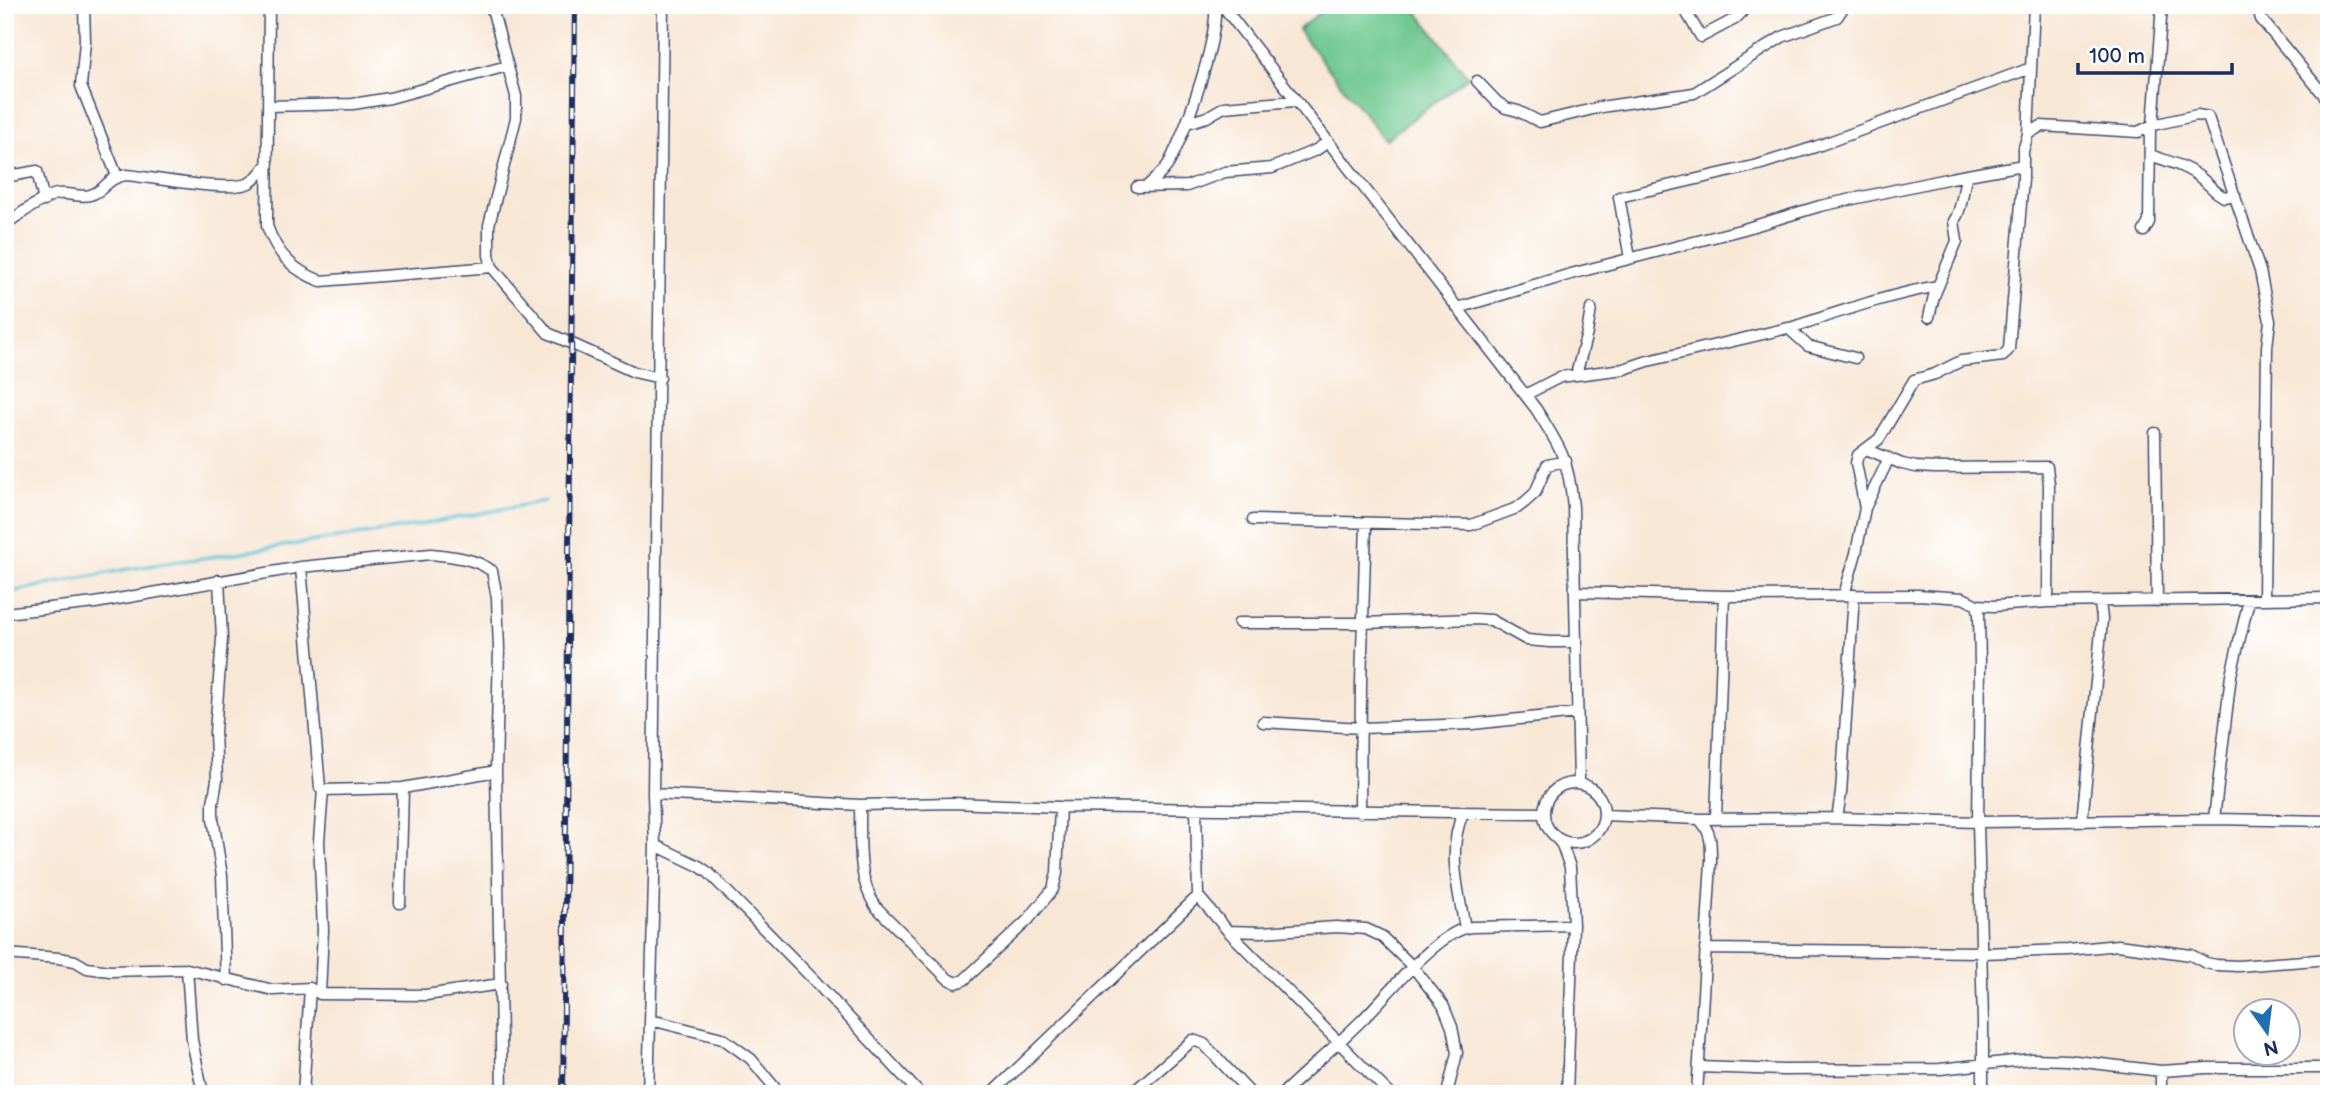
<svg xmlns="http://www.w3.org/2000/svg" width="2334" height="1099" viewBox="0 0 2334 1099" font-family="'Balsamiq Sans',sans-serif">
	<rect width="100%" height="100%" fill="#fff"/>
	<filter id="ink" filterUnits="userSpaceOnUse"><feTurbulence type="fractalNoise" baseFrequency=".0143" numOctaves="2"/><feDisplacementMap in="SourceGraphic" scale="14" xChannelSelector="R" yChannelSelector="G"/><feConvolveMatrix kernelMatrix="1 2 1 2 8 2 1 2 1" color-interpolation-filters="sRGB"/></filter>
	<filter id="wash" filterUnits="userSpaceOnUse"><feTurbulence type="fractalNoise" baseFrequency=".00686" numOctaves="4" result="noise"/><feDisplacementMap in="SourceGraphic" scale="28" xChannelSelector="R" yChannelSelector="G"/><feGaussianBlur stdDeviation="1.57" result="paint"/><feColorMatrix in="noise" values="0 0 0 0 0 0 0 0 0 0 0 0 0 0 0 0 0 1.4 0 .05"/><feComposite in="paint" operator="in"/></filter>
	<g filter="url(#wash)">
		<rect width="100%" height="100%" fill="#f8e7d5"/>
		<path fill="#6ec88f" stroke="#447c76" stroke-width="2" d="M1329,5h83l56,72 -83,63 -87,-110z"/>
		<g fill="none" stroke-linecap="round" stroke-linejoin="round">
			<path stroke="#59c1d6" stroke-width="3.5" d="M5,593l123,-24 276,-41 141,-27"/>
		</g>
	</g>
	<g filter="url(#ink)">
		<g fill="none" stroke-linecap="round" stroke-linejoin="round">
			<defs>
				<path id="minor" d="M84,5l1,37 -4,44 36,90
					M269,5l-2,221c10,29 27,45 54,55l171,-14
					M491,5l25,91v22l-27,107v30l3,12 56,66 86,39 26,6
					M1222,5l314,404c25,39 33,52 37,98l6,276
					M1682,5l19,32 34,-18 8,-8
					M2257,5l4,14 68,82
					M821,6l1,-1
					M1477,81l20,21 9,6 12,3 22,11 61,-15 93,-14 88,-56 55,-20 8,-12
					M268,106l85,-2 37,-6 117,-32
					M1187,123l20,-6 17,-10 71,-6
					M2153,125l9,-120
					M2028,134l6,-129
					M2150,155c17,6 39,12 52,24 8,6 12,13 22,18l11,-2
					M5,177l32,-6 7,30
					M1137,187l50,-1 38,-14 47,-4 44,-18 12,-8
					M1146,187c8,-7 18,-15 23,-24 17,-33 49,-121 46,-158
					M5,224c14,-8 37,-27 52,-30 11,-2 22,4 33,1 16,-4 15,-17 36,-20 26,2 102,18 123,8 8,-4 13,-13 19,-20
					M2144,231l5,-9 1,-95
					M1630,258l-11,-61 139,-32 57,-18 216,-79
					M1458,308l113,-34 173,-45 76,-23 131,-28 72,-13
					M1929,317l5,-21 23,-55 -3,-20c9,-13 8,-31 13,-46
					M1790,328c50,-16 97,-33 148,-42
					M1576,375l11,-42 4,-24
					M1525,395l35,-18 64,-8 24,-8 140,-33 20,18 47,12
					M2155,433l2,168
					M1866,449l36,15 14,3 19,1 112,-1 2,17 -1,118
					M1865,508l24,-50
					M1253,520l218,5 46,-17 8,-6 10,-9 12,-28 19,-4
					M301,567l19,221 3,2 -4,51 4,89 -3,64
					M219,580l3,59 -7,93 2,48 -4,23v15l9,58 4,104
					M1577,592l147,4 194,-1 45,3 14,7 17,1 54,-4 281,-4
					M1844,595l12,-42 9,-45 -9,-45 2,-8 21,-16 35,-59 21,-6 26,-13 42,-5 6,-7 14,-170v-28l5,-17 13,-8 97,6 15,-7 44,-10 11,2 52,154 10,50 -3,26 -3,252
					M1977,605l2,8 1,52 -2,157 5,200v72
					M5,613l90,-10 206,-36 130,-13c20,2 44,4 61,17l5,27 2,51 -3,122 6,323
					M1239,623h124l110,-4 18,1 36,20 23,2h27
					M1263,722l98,6 111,-4 105,-11
					M1544 813a30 30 0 1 1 60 0a30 30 0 1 1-60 0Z
					M323,790l80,-2 93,-17
					M653,794l207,11 92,-2 108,4 484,6
					M860,805c1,35 -4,72 16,102l72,72 8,4 8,-3 64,-60 25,-31 4,-16 3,-66
					M1196,808l2,88 30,35 162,163
					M1360,812l1,-129 5,-160
					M1463,813c-16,37 -5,76 2,115
					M1604,815l95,4 138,-1 141,4 236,-3 115,2
					M1716,818l8,-222
					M1837,818l4,-25 13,-198
					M2214,819l17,-144 18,-75
					M2082,821l18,-179 2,-23 -2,-16
					M1555,836l7,9 8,22 3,58 -6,169
					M655,845l44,21 10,7 103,105 108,116
					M400,903l3,-115
					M1228,931l33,1 75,-5 30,2 15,7 32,31 30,38 9,22 5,26 -10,41
					M1705,949l277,3
					M1982,953l86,-3 50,-5 73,10 15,8 10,2 22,1 91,-7
					M5,954l54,4 16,3 12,7 23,3 77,-2 86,21 37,-2 10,6 106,1 75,-11
					M187,969l5,71 11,54
					M651,1020l71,18 29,21 29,35
					M1699,1067l84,3 157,-1 92,-10 35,1 94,11 46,-3h122
					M2161,1071v23
					M303,1094l7,-106
					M648,1094l7,-249 -2,-51 10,-789
					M991,1094l207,-198
					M1131,1094l62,-54 11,4 47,50
					M1282,1094c26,-25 54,-48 80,-74 24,-23 77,-91 110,-93l101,-2
					M1697,1094l14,-232c0,-18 1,-30 -12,-43"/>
			</defs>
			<use href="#minor" stroke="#3c4b70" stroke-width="13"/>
			<use href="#minor" stroke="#fff" stroke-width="10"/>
			<defs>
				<path id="rail" d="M563,1094l12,-1089"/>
			</defs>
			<use href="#rail" stroke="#1b2f5e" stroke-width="6"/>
			<use href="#rail" stroke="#fff" stroke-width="3.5" stroke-dasharray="10" stroke-linecap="butt"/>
		</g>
	</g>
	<rect width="2334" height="1099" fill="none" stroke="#fff" stroke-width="28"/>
	<g transform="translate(2267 1032) rotate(166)"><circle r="33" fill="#ffffff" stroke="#a4acbf" stroke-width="2"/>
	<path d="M0-5L12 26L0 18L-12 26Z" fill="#1f6fb2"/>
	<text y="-10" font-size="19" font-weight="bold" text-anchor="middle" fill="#1b2f5e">N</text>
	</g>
	<path d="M2078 63v10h154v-10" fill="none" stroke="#1b2f5e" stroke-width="3.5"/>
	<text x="2089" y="63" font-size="21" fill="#1b2f5e" stroke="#ffffff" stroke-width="5" paint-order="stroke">100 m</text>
</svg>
